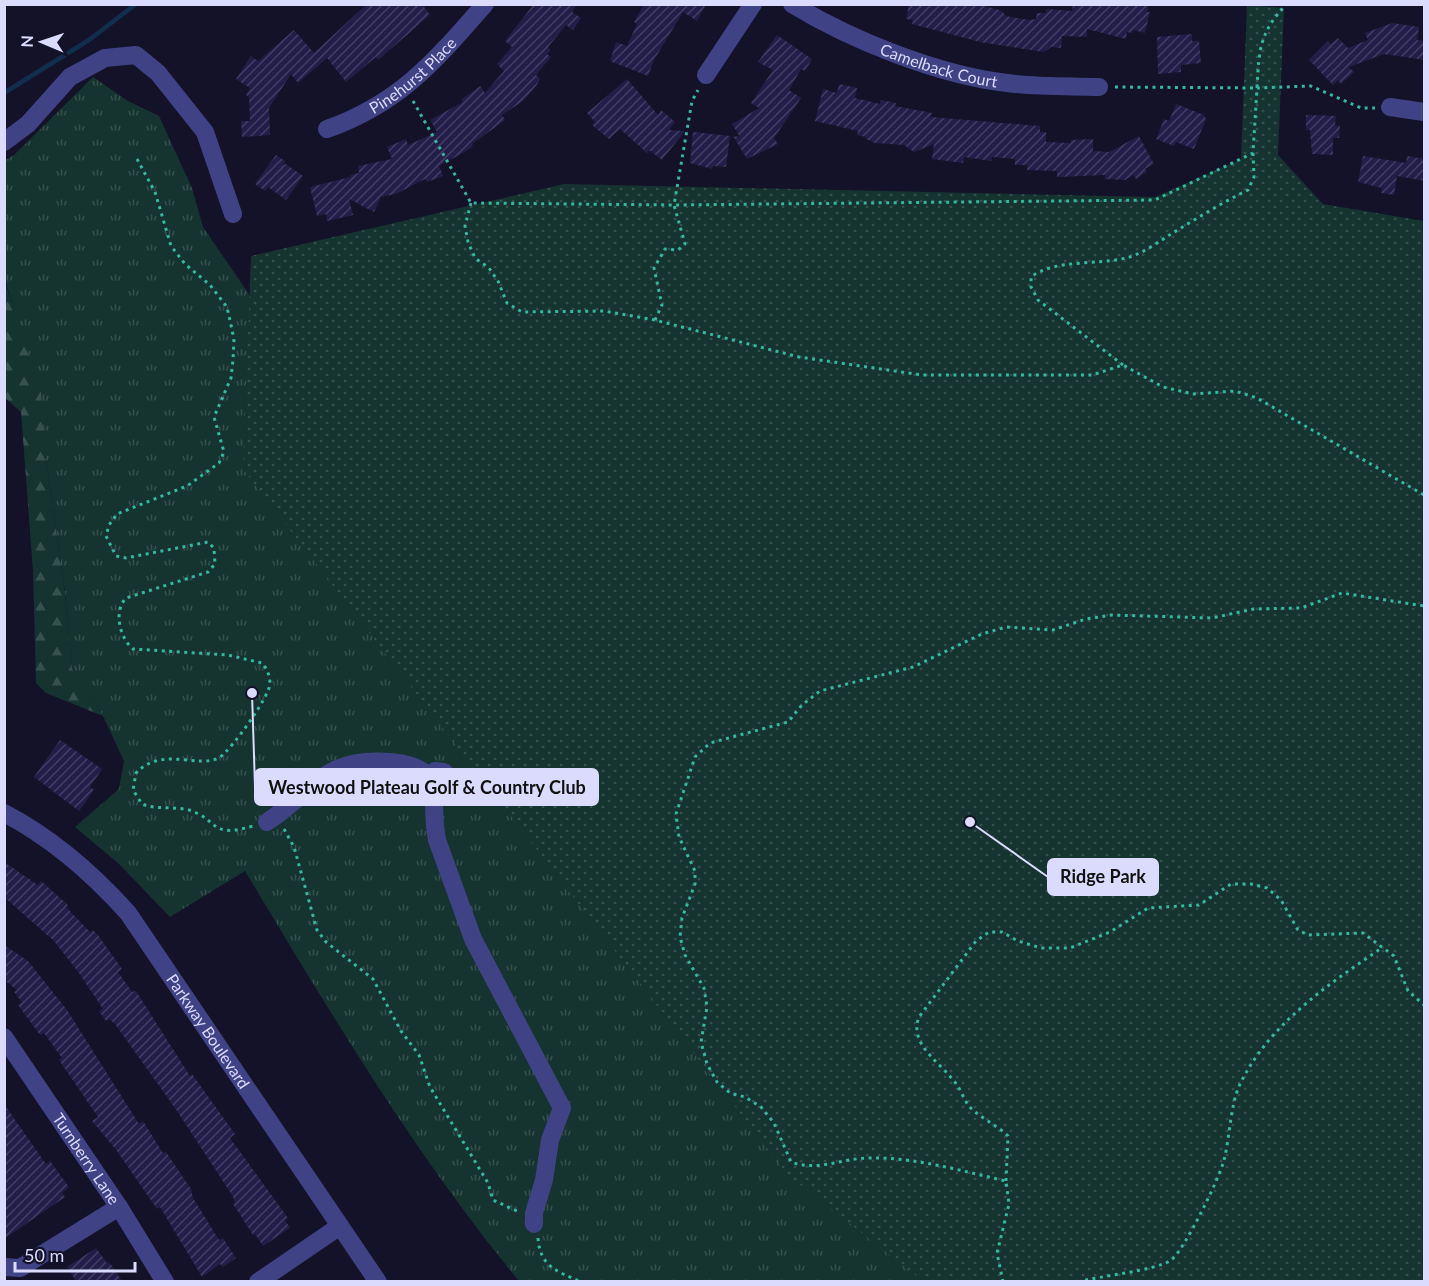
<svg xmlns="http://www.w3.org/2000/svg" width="1429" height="1286" viewBox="0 0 1429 1286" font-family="Lato,sans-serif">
	<defs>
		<pattern id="grass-tufts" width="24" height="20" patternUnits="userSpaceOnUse" patternTransform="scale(1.5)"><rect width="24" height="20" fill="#15332f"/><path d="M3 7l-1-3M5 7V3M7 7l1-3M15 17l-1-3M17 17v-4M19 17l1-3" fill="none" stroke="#36504e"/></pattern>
		<pattern id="forest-firs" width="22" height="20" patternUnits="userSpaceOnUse" patternTransform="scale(1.5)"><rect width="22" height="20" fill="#15332f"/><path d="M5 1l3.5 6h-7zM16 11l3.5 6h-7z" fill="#36504e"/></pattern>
		<pattern id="park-dots" width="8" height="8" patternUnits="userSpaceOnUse" patternTransform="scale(1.5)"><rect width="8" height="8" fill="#15332f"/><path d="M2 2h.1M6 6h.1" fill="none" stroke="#36504e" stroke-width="1.8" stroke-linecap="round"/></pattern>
		<pattern id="building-hatch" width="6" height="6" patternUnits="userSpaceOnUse" patternTransform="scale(1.5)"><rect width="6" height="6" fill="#231e49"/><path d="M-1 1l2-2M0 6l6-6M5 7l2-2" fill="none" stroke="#423e64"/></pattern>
	</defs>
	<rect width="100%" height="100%" fill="#131229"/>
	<path fill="url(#grass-tufts)" d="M93,77l35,24 31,15 33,72 11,39 720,1054h-404c-105,-127 -189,-269 -274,-410l-75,46 -51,-53 -44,-37 44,-38 5,-28 -21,-45 -31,-46 -7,-78 -19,-132 -28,-135 -13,-46 -1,-118 10,-6z"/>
	<path fill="url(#forest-firs)" d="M4,279l37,113 5,68 19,132 7,77 31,47 -57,-23 -10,-10 -3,-112 -12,-159 -16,-14z"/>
	<path fill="url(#park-dots)" d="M1247,5l37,3 -6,147 45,49 101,17v1060h-501l-135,-106 -545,-706 8,-213 313,-72 591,13 86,-38z"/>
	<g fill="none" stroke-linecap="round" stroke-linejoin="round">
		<path stroke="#112e4d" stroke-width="4.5" d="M4,93l85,-53 47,-36"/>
	</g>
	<path fill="url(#building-hatch)" d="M367,4h55l8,11 -52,45 -2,-3 -30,25 -19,-24 -29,25 -7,-9 -22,34 1,27 -28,2 -1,-16h9l-1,-24 -3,-2 4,-7 -14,-9 15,-23 7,5 36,-31 20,23z
		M534,4h43l-5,8 9,6 -8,12 -7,-5 -18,22 3,3 -4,4 4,3 -15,18 4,4 -4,7 -13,15 -21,14 3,5 -33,24 1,2 -5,4 -29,16 4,10 -16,6 -2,-3 -29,15 -15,3 -7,15 -25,-13 4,16 -26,6 -1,-7 -9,2 -7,-29 41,-10 -1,-2 9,-2 -1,-7 34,-7 -5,-12 19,-8 2,6 29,-13 -7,-12 33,-18 -2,-2 19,-14 5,7 19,-22 -7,-7 15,-17 -7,-6z
		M644,4h62l-9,17 -14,-9 -29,48 -6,16 -38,-15 6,-19 11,4 10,-22 -3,-2z
		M909,4h69l24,7 4,5 22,4 8,-1 1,-6h9v-4l26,2 1,-7h76l-2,8h3l-5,21 -12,-3 -1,3 -5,-1 -1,7 -39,-10v8l-25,-1 -1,12 -10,-1 -7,5 -64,-10 -68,-18 1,-4 -7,-1z
		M1392,23l27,4 -2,13 8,1v19l-41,-6 -35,13 5,5 -13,12 -3,-4 -5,5 -24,-25 19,-19 3,3 7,-6 10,10 20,-8 -3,-7z
		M1192,34v7h7l2,22 -20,2v7l-23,2 -1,-37z
		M777,35l35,24 -7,12 -4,-2 -12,21 12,8 -27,40 4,6 -31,15 -14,-23 7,1 -8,-13 27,-16 -8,-5 22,-33 -15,-8z
		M627,79l31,36 3,-5 14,12 -6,8 16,1 -23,29 -13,-10 -2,3 -27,-24 -11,10 -17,-14 3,-3 -8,-9z
		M839,84l18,4 -2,10 25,6 1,-4 15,3 -1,3 37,7 -1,4 109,9v6h6v10l25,1v-3l22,-1v12l16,1 30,-16 15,28 -9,5 2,3 -11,7 -3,-4 -8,5 -20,-1v-4l-48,2v-6l-30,-1v-5h-12v-6l-23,-2 -1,4 -27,-4 -1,6 -31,-4 2,-15 -20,8 -10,-7 -29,-2 -9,-4v-2l-9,-2 1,-4 -43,-10 8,-32 14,4z
		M1176,104l28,11 2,4 -12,30 -18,-7 -2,4 -18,-7 8,-20 5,2z
		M1306,115l30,1 -1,9 5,1 -1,12h-6v17l-21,-1 -2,-24h-4z
		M693,132l37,4 -4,31 -13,-1 -1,3 -22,-6z
		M276,155l9,6 -2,4 3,-1 17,12 -17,24 -18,-13 -3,4 -10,-7z
		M1363,156l43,7 1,-7 18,3v22l-28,-5 -3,19 -13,-2 1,-5 -24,-6z
		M60,740l42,29 -12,18 4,3 -15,21 -45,-34z
		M4,862l34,23 3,-4 27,24 -2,2 24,25 3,-2 5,5 24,34 -4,3 14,20 4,-1 54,85 2,-2 43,60 -5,4 58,80 -3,2 5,8 -27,18 -8,-12 -2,1 -20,-31 2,-2 -3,-7 -55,-84 -62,-87 -6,-5 -3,2 -7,-10 4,-2 -24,-36 -25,-32 -50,-44z
		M4,945l24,16 39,49 72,114 4,-3 20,32 3,-1 25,37 2,9 26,42 4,-2 13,20 -13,9 -3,-3 -18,13 -42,-70 -3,2 -40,-58 -25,-30 6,-4 -39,-57 3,-2 -18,-25 -4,2 -22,-30 4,-3 -8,-10 3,-2 -13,-10z
		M4,1104l42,60 4,-3 19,26 -7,6 3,4 -61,42z
		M96,1248l11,15 2,-1 13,19h-46l-9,-14z"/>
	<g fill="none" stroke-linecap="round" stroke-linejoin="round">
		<path stroke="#36b7a2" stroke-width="3" stroke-dasharray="3 4.5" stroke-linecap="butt" d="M1115,87l142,1c2,-37 2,-56 30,-84
			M413,101l58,102 203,2 481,-5 98,-47 4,-65 54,-2 50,22h14
			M137,159l18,33 16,54 14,18 25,21 17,22 7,32 -1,21 -2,18 -17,39 10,35 -5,11 -32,23 -70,28 -8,11 -3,11 10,20 10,2 82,-16 6,6 1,16 -7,8 -82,26c-13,14 -6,40 7,51l95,6 34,8c5,6 8,12 8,21 -1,13 -38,65 -50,73 -21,13 -57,-12 -84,16l-3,17 9,14c15,6 31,2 47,6 31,10 20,29 64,16
			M471,203l-6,23 3,16 7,16 14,10 9,13 9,22 15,9 82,-1 51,9 144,37 123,18h170l31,-10 40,22 30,7 42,-3 22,7 167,97
			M655,320l7,-15 -8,-37 11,-19 13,1 7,-6 -11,-39 18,-104 6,-11
			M1123,365l-85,-65 -7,-13v-10c23,-18 68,-12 95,-19 16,-4 31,-15 45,-24 25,-15 50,-31 77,-44l6,-13 -1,-24
			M284,829l10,18 23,83 9,12 47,37 28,52 18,24 11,32 58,96 5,17 26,12
			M1006,1181l2,-45c-11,-11 -31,-20 -40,-31 -4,-6 -7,-14 -11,-20 -15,-22 -49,-40 -38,-68l57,-76 13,-9h13l16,9 23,7h29l40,-16 38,-24 51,-3 32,-21h20l16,4 14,12 17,30 10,5 55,-2 31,23 14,35 16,14
			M538,1238c2,29 19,33 43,44
			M1003,1282l-6,-29 12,-49 -3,-23c-45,-10 -91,-24 -137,-23 -27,0 -51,14 -78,4l-17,-39 -13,-16 -16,-10 -15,-4 -13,-11 -10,-18 -6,-22 6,-35 -3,-19 -19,-33 -5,-18 2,-19 13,-34v-13l-16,-34 -3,-23 19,-57 15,-14 78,-21 14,-17 18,-14 93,-24 69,-33 24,-7 47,3 33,-11 26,-4 100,3 42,-9 47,-1 41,-15 82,13
			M1078,1282c20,-6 77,-11 93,-22 13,-9 49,-83 53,-100 6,-23 6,-54 16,-76 30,-61 89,-100 143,-137"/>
		<g stroke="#3f4386" stroke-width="18">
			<path id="s1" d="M792,4c59,36 146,71 215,79 30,4 61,3 92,4"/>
			<path d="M706,75l47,-71"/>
			<path d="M1390,107l34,5"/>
			<path id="s2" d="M327,129c73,-26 108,-68 158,-125"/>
			<path d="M4,142l24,-18 42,-47 35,-19 31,-3 22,18 47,59 28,82"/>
			<path id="s3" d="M4,813c48,25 88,60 124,100l250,369"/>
			<path d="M267,822c49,-32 55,-65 123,-60 19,2 32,5 44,20h8l2,-10 -9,-1c-1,23 -2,47 2,69l36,99 89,169 -12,32 -6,40 -10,33v11"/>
			<path id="s4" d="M4,1037l115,170 46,75"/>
			<path d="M4,1267l16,1 99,-61"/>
			<path d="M258,1282l82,-56"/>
		</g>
	</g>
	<g text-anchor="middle" stroke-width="4.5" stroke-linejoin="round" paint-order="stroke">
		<g font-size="16" fill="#dbdbfd" stroke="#131229">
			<text dy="6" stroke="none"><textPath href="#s1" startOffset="160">Camelback Court</textPath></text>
			<text dy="6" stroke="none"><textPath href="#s2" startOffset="102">Pinehurst Place</textPath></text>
			<text dy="6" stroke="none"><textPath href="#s3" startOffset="303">Parkway Boulevard</textPath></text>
			<text dy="6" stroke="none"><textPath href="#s4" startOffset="147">Turnberry Lane</textPath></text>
		</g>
	</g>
	<path fill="none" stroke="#dbdbfd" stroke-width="2" d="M252 693L255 787M970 822L1048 877"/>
	<g fill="#dbdbfd" stroke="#131229" stroke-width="2">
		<circle cx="252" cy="693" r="6"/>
		<circle cx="970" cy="822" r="6"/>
	</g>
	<g fill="#dbdbfd" stroke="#dbdbfd" stroke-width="2">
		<rect x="255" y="769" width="343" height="36" rx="6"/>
		<rect x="1048" y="859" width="110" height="36" rx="6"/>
	</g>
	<g font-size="18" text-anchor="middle" font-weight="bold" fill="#111">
		<text x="427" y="794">Westwood Plateau Golf &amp; Country Club</text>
		<text x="1103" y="883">Ridge Park</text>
	</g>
	<rect width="1429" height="1286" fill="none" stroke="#dbdbfd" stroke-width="12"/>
	<g transform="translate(42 42) rotate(272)" stroke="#131229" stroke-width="4.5" paint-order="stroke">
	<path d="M0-4.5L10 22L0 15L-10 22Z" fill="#dbdbfd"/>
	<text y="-9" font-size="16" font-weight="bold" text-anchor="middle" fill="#dbdbfd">N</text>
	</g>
	<path d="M15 1262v9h120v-9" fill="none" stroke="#dbdbfd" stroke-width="3"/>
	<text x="24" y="1262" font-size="18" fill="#dbdbfd" stroke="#131229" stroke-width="4.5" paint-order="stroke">50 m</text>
</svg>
